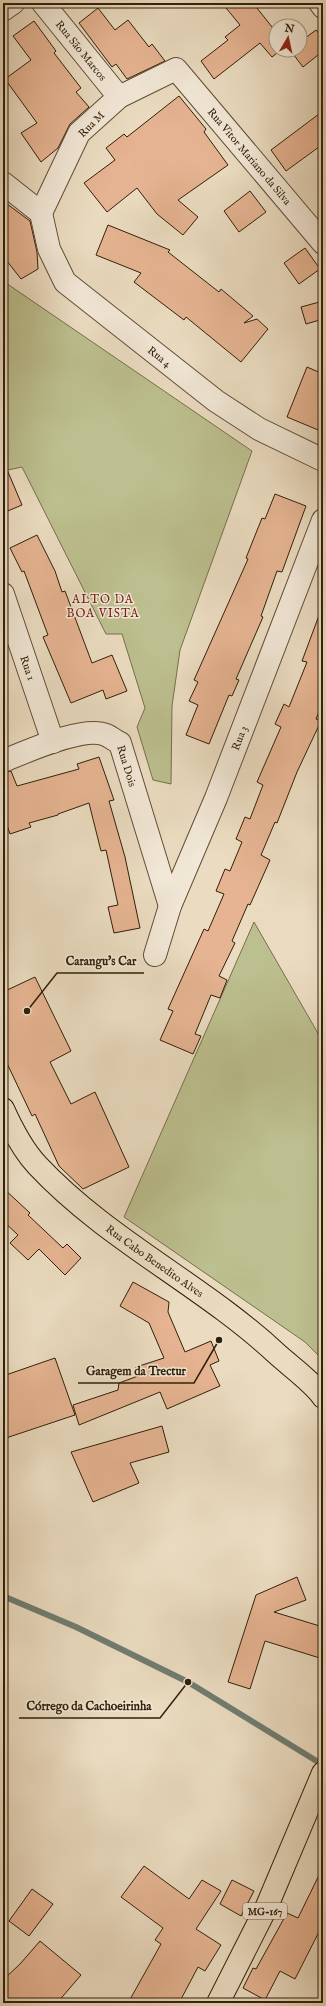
<svg xmlns="http://www.w3.org/2000/svg" width="326" height="2006" viewBox="0 0 326 2006" font-family="'IM FELL English',serif">
	<rect width="100%" height="100%" fill="#ebdcc1"/>
	<filter id="stains"><feTurbulence type="fractalNoise" baseFrequency=".005" numOctaves="4"/><feColorMatrix values="0 0 0 0 .2 0 0 0 0 .09 0 0 0 0 .02 0 0 0 .5 -.17"/></filter>
	<radialGradient id="worn" r=".72"><stop offset=".6" stop-color="#630" stop-opacity="0"/><stop offset="1" stop-color="#630" stop-opacity=".3"/></radialGradient>
	<path fill="#bcbf8f" stroke="#766f4c" d="M3,281l249,170 -72,199 -8,56 -1,78 -18,-4 -16,-53 8,-19 -23,-74h-16l-84,-167 -19,4z
		M254,922l69,120v318l-18,-18 -181,-125z"/>
	<g fill="none" stroke-linecap="round" stroke-linejoin="round">
		<path stroke="#6f7d71" stroke-width="6" d="M3,1596l73,31 112,55 135,83"/>
	</g>
	<path fill="#e6b492" stroke="#311f09" d="M222,3h31l23,29v18h5l-9,7 -12,-14 -46,36 -13,-18 27,-21 -3,-3 15,-12z
		M98,8l17,22 13,-10 21,27 3,-3 13,17 -38,18 -11,-15 -4,3 -33,-44z
		M34,21l22,30 -2,2 27,35 -5,4 13,15 -19,17 -12,24 -17,14 -20,-29 16,-10 -32,-44 26,-19 -18,-24z
		M316,30l7,8v13l-20,16 -13,-17h10v-8z
		M179,96l27,33 -2,3 24,33 -50,35 20,17 -15,18 -26,-21 -20,-26 -30,24 -23,-29 31,-23 -9,-12 18,-14 3,3z
		M323,111v33l-37,27 -15,-21z
		M250,191l16,21 -27,20 -15,-21z
		M3,201l27,20 7,31 1,17 -17,10 -18,-23z
		M108,225l62,25 -2,2 51,40 2,-3 32,27 -9,7 13,-4 11,10 -27,33 -55,-45 -2,3 -50,-38 7,-9 -45,-18z
		M305,248l15,21 -21,15 -15,-21z
		M323,301v18l-17,5 -5,-17z
		M307,367l16,7v58l-36,-15z
		M3,460l19,45 -19,8z
		M275,494l31,12 -24,66 -5,-1 -16,45 2,1 -27,62 3,1 -7,16 -3,-1 -20,49 -23,-9 12,-30 -9,-4 9,-19 -4,-2 54,-121 -2,-1 16,-40 3,1z
		M37,535l18,36 7,21 3,-1 27,72 20,-8 15,36 -21,8 -3,-9 -32,13 -28,-66 5,-2 -24,-64 -2,1 -12,-24z
		M321,610h2v92l-7,17 5,2 -24,51 -20,51 -2,-1 -14,33 9,5 -20,45 -2,-1 -16,37 3,2 -16,33 8,4 -7,18 -9,-3 -16,39 6,2 -8,18 -33,-14 13,-29 -5,-2 36,-80 4,2 16,-37 -8,-3 9,-22 5,2 12,-29 -6,-3 9,-22 5,2 13,-34 -6,-3 24,-55 -6,-3 9,-20 5,3 18,-45 -5,-1z
		M99,757l15,43 -5,1 16,56 15,71 -26,5 -6,-26 10,-2 -12,-55 -5,1 -12,-48 -31,11v1l-29,8 2,4 -21,7 -7,-21v-40l8,-2 6,15 62,-17 -2,-5z
		M35,977l36,74 -21,11 21,42 24,-12 34,75 -46,22 -24,-23 -24,-52 -3,2 -29,-61v-63z
		M3,1188l27,25 -2,2 35,33 4,-4 14,14 -16,17 -26,-26 -11,11 -18,-17 8,-8 -15,-14z
		M133,1282l36,20 -1,10 17,40 26,-11 8,20 -9,4 10,21 -53,23 -7,-17 -81,33 -6,-20 45,-15 1,-7 19,-7 -2,-9 28,-9 -15,-35 -29,-17z
		M55,1358l20,57 -72,24v-63z
		M162,1426l7,26 -39,11 9,20 -46,19 -22,-50z
		M297,1577l9,23 -32,12 49,15v32l-58,-18 -15,48 -22,-7 28,-87z
		M144,1866l45,33 13,-19 19,11 -25,38 25,16 -16,26 -7,-4 -19,36h-51l33,-59 -6,-4 8,-12 -42,-31z
		M323,1867v57l-28,55 -15,-8 -15,29 -22,-12 10,-20 3,1 31,-56 11,5z
		M232,1880l22,11 -13,25 -21,-12z
		M32,1889l21,15 -24,32 -20,-15z
		M40,1941l41,34 -24,28h-54v-23l17,-16z"/>
	<g fill="none" stroke-linecap="round" stroke-linejoin="round">
		<defs>
			<g id="minor">
				<path id="s1" d="M43,3l76,94"/>
				<path d="M320,3l3,4"/>
				<path d="M3,10l10,-7"/>
				<path d="M3,183l38,30"/>
				<path id="s2" d="M41,213l38,-80 40,-36 57,-28 147,174"/>
				<path id="s3" d="M41,213l8,36 16,33 151,119 43,28 64,31"/>
				<path id="s4" d="M3,594l50,148"/>
				<path id="s5" d="M3,761c23,-9 81,-36 103,-26 5,2 9,6 14,8l50,163"/>
				<path id="s6" d="M155,955l15,-49 46,-108 107,-278"/>
			</g>
			<g id="major">
				<path id="s7" d="M3,1109c9,20 19,40 34,56 70,75 166,120 240,189 12,11 38,30 46,43"/>
				<path d="M218,2003l49,-97 56,-133"/>
			</g>
		</defs>
		<use href="#minor" stroke="#604e37" stroke-width="24"/>
		<use href="#major" stroke="#311f09" stroke-width="24"/>
		<use href="#minor" stroke="#f2e8d7" stroke-width="22"/>
		<use href="#major" stroke="#ebdcc1" stroke-width="22"/>
	</g>
	<g text-anchor="middle" stroke-width="3" stroke-linejoin="round" paint-order="stroke">
		<rect fill="#f2e8d7" stroke="#6b5b47" stroke-width="1" x="243" y="1903" width="44" height="16" rx="3"/>
		<g font-size="10" font-weight="bold" fill="#311f09">
			<text x="265" y="1915">MG-167</text>
		</g>
		<g font-size="11" fill="#311f09" stroke="#f2e8d7">
			<text dy="4" stroke="none"><textPath href="#s1" startOffset="61">Rua São Marcos</textPath></text>
			<text transform="translate(91 124) rotate(-45)" y="4">Rua M</text>
			<text dy="4" stroke="none"><textPath href="#s2" startOffset="320">Rua Vitor Mariano da Silva</textPath></text>
			<text dy="4" stroke="none"><textPath href="#s3" startOffset="194">Rua 4</textPath></text>
			<text dy="4" stroke="none"><textPath href="#s4" startOffset="78">Rua 1</textPath></text>
			<text dy="4" stroke="none"><textPath href="#s6" startOffset="233">Rua 3</textPath></text>
			<text dy="4" stroke="none"><textPath href="#s5" startOffset="148">Rua Dois</textPath></text>
			<text dy="4" stroke="none"><textPath href="#s7" startOffset="218">Rua Cabo Benedito Alves</textPath></text>
		</g>
		<g font-size="12" letter-spacing="1" fill="#7a1f14" stroke="#f2e8d7">
			<text x="103" y="603">ALTO DA<tspan x="103" dy="14">BOA VISTA</tspan></text>
		</g>
	</g>
	<path fill="none" stroke="#311f09" stroke-width="1.5" d="M27 1011L57 973H144M219 1340L194 1383H78M188 1682L160 1718H19"/>
	<g fill="#311f09" stroke="#f2e8d7" stroke-width="1.5">
		<circle cx="27" cy="1011" r="4"/>
		<circle cx="219" cy="1340" r="4"/>
		<circle cx="188" cy="1682" r="4"/>
	</g>
	<g font-size="12" text-anchor="middle" font-weight="bold" fill="#311f09" stroke="#f2e8d7" stroke-width="3" stroke-linejoin="round" paint-order="stroke">
		<text x="101" y="965">Carangu's Car</text>
		<text x="136" y="1375">Garagem da Trectur</text>
		<text x="89" y="1710">Córrego da Cachoeirinha</text>
	</g>
	<rect width="326" height="2006" fill="none" stroke="#ebdcc1" stroke-width="16"/>
	<rect x="4" y="4" width="318" height="1998" fill="none" stroke="#311f09" stroke-width="2"/>
	<rect x="8" y="8" width="310" height="1990" fill="none" stroke="#311f09"/>
	<g transform="translate(288 38) rotate(9)"><circle r="19" fill="#f2e8d7" stroke="#a59885"/>
	<path d="M0-3L7 15L0 10L-7 15Z" fill="#8f2418"/>
	<text y="-6" font-size="11" font-weight="bold" text-anchor="middle" fill="#311f09">N</text>
	</g>
	<rect width="100%" height="100%" filter="url(#stains)"/>
	<rect width="100%" height="100%" fill="url(#worn)"/>
</svg>
